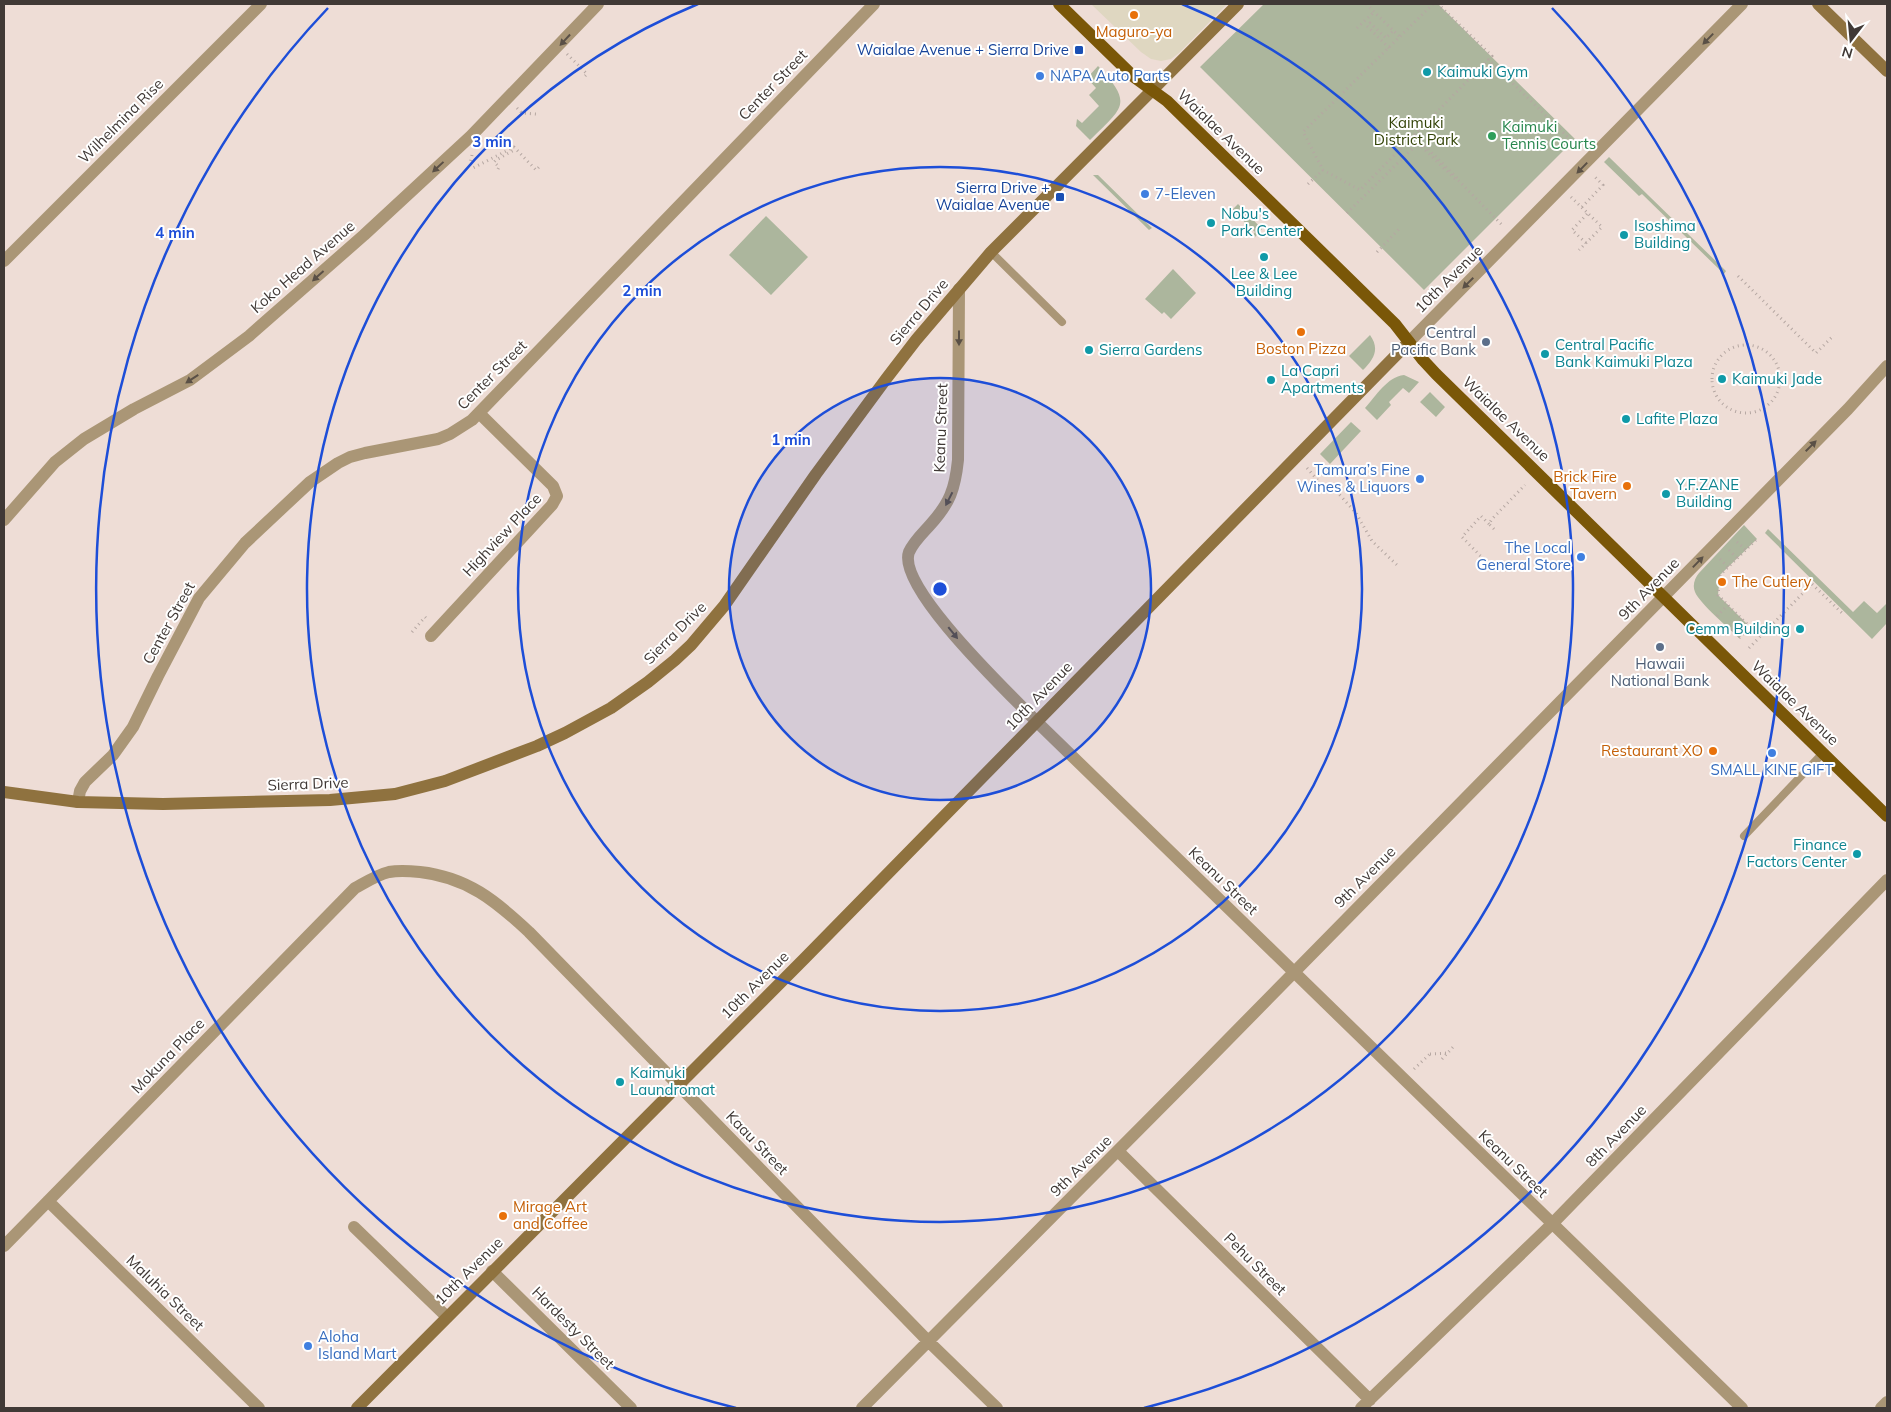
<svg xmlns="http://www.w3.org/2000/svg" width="1891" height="1412" viewBox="0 0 1891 1412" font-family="Mulish,sans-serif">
	<rect width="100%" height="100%" fill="#eeddd6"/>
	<path fill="#dfd7c1" d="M1091,4h136l-48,49 -8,6 -10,2 -10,-2 -10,-7z"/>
	<path fill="#acb69d" d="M1264,4h174l137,135 -151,151 -224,-223z
		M1098,66c36,38 25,41 -8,74l-14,-14 1,-7 5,4 17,-17 -10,-11 7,-7 -9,-10z
		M1609,157l117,114 -2,3 -82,-80 -3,2 -35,-34z
		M1093,175h5l54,53 -3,2z
		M1238,204l24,25 -7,8 -2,-2 2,-3 -23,-22z
		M766,216l42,41 -37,38 -42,-40z
		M1173,269l23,24 -25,26 -7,-7 -2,2 -17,-15z
		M1370,335c10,14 4,24 -7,35l-14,-14z
		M1404,375l15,7 -10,11 -6,-5 -14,14 2,3 -14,15 -12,-12c11,-12 22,-31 39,-33z
		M1430,392l15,15 -9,10 -16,-15z
		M1351,422l10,9 -31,33 -10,-10z
		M1744,525l13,14 -37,36 -2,20 32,32 -11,11c-10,-10 -39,-34 -44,-46 -3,-7 0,-14 4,-19z
		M1768,529l85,83 11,-11 13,12 10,-10v20l-15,16 -107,-106z"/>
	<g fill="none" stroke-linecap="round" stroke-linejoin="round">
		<path stroke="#b5a7a2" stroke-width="3" stroke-dasharray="1 4" stroke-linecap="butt" d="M1366,4l34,33
			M1433,4l-130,128 20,38 37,20 132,-134 -54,-52
			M1357,28l17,-16
			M1389,48l-22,-22 3,-3 16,15 8,-8
			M567,54l20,20 -2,2
			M1488,59l93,91
			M517,108l5,5 14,1
			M1421,139l-2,1 39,39
			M472,155l-2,9 3,4 41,-21 22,23 3,-3
			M498,169l1,-2 -5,-5 2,-2 20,-11
			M1308,184l15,-14
			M1571,197l31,30 -23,23
			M1582,207l21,-22 -10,-10
			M1347,213l71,-70 36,35 4,2 45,46
			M1586,243l-14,-13 16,-17
			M1377,252l22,-23
			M1738,276l78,77 18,-18
			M1712 379a34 34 0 1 1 68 0a34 34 0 1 1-68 0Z
			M1307,468l21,24 6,-1 3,1 19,21 16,28 26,25
			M1489,524l-8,-8 -19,21 35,36
			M1494,529l-5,-5 3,-5 33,-34
			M1737,542l9,8
			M1729,550l8,8
			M1720,559l8,8
			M1717,616l11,-11
			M1731,630l11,-11
			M412,632l13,-15 2,2
			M1739,638l11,-11 -32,-32 2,-20 37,-36
			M1749,648l63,-64 30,29
			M1430,1054l18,-1
			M1442,1059l11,-12
			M1414,1069l18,-17"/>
		<path stroke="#aa9676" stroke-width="8" d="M991,252l71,70
			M1744,836l79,-83"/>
		<path stroke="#aa9676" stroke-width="12" d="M4,261l257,-257
			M959,289l-1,171c-3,29 -8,43 -28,65 -7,8 -16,16 -21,27 -13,35 103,144 128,170l705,686
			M1409,342l333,-338
			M4,520l51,-58 29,-23 50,-30 56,-29 59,-44 115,-101 107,-99 127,-132
			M431,636l121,-131 5,-9 -4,-10 -74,-73
			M78,802l2,-11 5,-9 28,-27 20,-28 25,-51 41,-78 46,-55 65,-61 28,-19 12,-6 15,-4 73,-14 12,-5 22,-14 402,-416
			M1118,1151l252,249
			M48,1201l211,207
			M354,1227l93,90
			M4,1246l351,-358c11,-6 22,-13 34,-16 10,-2 22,-1 31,0 47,5 76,29 109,60l399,409 69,67
			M492,1271l139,137
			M862,1408l336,-338 650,-661 39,-43
			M1361,1408l191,-184 335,-344
			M1881,1408l6,-6"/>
		<path stroke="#8f723f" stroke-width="12" d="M1818,4l69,67
			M4,792l74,10 85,2 167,-4 65,-6 50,-13 92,-35 28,-13 46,-25 37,-26 27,-22 16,-15 33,-39 92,-132 70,-95 30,-39 75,-88 247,-248
			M357,1408l448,-450 604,-616"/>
		<path stroke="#7a5708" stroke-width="12" d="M1059,4l75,73 33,24 228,223 28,36 13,14 451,442"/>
	</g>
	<defs><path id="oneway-solid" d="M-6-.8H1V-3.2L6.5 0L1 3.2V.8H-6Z" transform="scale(1.25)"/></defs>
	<g fill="#5a5046">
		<use href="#oneway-solid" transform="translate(1708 39) rotate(134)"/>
		<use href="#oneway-solid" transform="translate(565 40) rotate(133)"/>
		<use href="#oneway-solid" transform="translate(438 167) rotate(137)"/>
		<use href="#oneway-solid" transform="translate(1582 168) rotate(134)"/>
		<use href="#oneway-solid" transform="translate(318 276) rotate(138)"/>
		<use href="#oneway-solid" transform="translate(1468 283) rotate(135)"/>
		<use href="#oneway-solid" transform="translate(959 338) rotate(90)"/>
		<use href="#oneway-solid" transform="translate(192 379) rotate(147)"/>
		<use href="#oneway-solid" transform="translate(1811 446) rotate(-45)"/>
		<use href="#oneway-solid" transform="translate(949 499) rotate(117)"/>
		<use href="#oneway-solid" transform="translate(1698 562) rotate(-46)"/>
		<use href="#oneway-solid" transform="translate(953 633) rotate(51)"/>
	</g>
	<circle cx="940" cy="589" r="211" fill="#1d4ed8" fill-opacity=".12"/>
	<g fill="none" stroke="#1d4ed8" stroke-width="2.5">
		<circle cx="940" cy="589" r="211"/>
		<circle cx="940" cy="589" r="422"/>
		<path d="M1182 4A633 633 0 1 1 698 4"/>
		<path d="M736 1408A844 844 0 0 1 328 8M1552 8A844 844 0 0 1 1144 1408"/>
	</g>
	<g fill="#e8710a" stroke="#fff" stroke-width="2">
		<circle cx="1134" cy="15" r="5"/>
		<circle cx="1301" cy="332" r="5"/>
		<circle cx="1627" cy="486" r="5"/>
		<circle cx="1722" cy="582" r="5"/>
		<circle cx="1713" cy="751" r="5"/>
		<circle cx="503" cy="1216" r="5"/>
	</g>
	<g fill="#1a4fb4" stroke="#fff" stroke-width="2">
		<rect x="1074" y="45" width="10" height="10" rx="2.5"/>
		<rect x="1055" y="192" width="10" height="10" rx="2.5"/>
	</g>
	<g fill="#0f9aa8" stroke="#fff" stroke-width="2">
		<circle cx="1427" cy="72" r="5"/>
		<circle cx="1211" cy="223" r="5"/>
		<circle cx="1624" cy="235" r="5"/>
		<circle cx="1264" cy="257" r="5"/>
		<circle cx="1089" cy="350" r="5"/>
		<circle cx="1545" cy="354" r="5"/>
		<circle cx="1722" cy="379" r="5"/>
		<circle cx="1271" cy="380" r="5"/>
		<circle cx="1626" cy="419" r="5"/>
		<circle cx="1666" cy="494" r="5"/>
		<circle cx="1800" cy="629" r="5"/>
		<circle cx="1857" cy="854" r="5"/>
		<circle cx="620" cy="1082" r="5"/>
	</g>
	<g fill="#3f7fe0" stroke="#fff" stroke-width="2">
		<circle cx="1040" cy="76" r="5"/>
		<circle cx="1145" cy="194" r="5"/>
		<circle cx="1420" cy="479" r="5"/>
		<circle cx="1581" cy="557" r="5"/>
		<circle cx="1772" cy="753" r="5"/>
		<circle cx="308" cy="1346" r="5"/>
	</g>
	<circle fill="#2e9e5b" stroke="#fff" stroke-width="2" cx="1492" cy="136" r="5"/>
	<g fill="#5c6f8a" stroke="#fff" stroke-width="2">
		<circle cx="1486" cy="342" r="5"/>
		<circle cx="1660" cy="647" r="5"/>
	</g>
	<g text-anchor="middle" stroke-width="4" stroke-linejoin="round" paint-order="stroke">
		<g font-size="15" fill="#c56008" stroke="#fff">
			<text x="1134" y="37">Maguro-ya</text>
			<text x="1301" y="354">Boston Pizza</text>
			<text x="1617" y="482" text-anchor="end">Brick Fire<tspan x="1617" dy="17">Tavern</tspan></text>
			<text x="1732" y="587" text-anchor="start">The Cutlery</text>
			<text x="1703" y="756" text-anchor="end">Restaurant XO</text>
			<text x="513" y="1212" text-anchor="start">Mirage Art<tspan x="513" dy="17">and Coffee</tspan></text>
		</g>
		<g font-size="15" fill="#164399" stroke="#fff" text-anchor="end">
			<text x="1069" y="55">Waialae Avenue + Sierra Drive</text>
			<text x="1050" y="193">Sierra Drive +<tspan x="1050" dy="17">Waialae Avenue</tspan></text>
		</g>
		<g font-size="15" fill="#0d838f" stroke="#fff" text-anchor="start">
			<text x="1437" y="77">Kaimuki Gym</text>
			<text x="1221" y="219">Nobu's<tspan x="1221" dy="17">Park Center</tspan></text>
			<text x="1634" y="231">Isoshima<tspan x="1634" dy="17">Building</tspan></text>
			<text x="1264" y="279" text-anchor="middle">Lee &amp; Lee<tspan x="1264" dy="17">Building</tspan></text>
			<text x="1555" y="350">Central Pacific<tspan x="1555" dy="17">Bank Kaimuki Plaza</tspan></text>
			<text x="1099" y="355">Sierra Gardens</text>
			<text x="1281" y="376">La Capri<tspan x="1281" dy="17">Apartments</tspan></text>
			<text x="1732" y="384">Kaimuki Jade</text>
			<text x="1636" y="424">Lafite Plaza</text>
			<text x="1676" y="490">Y.F.ZANE<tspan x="1676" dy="17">Building</tspan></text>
			<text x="1790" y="634" text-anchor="end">Cemm Building</text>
			<text x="1847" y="850" text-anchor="end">Finance<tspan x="1847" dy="17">Factors Center</tspan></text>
			<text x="630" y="1078">Kaimuki<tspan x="630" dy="17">Laundromat</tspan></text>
		</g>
		<g font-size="15" fill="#366cbe" stroke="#fff" text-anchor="start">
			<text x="1050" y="81">NAPA Auto Parts</text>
			<text x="1155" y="199">7-Eleven</text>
			<text x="1410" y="475" text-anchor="end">Tamura’s Fine<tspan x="1410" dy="17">Wines &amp; Liquors</tspan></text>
			<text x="1571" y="553" text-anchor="end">The Local<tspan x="1571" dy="17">General Store</tspan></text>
			<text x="1772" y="775" text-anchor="middle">SMALL KINE GIFT</text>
			<text x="318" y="1342">Aloha<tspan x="318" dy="17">Island Mart</tspan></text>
		</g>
		<g font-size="15" fill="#403936" stroke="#fff">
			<text transform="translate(773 85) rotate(-46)" y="5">Center Street</text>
			<text transform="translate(121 121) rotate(-45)" y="5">Wilhelmina Rise</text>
			<text transform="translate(1221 132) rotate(44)" y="5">Waialae Avenue</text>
			<text transform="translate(303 267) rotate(-41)" y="5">Koko Head Avenue</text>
			<text transform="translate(1449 279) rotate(-45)" y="5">10th Avenue</text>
			<text transform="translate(919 312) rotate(-50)" y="5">Sierra Drive</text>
			<text transform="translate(492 375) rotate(-45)" y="5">Center Street</text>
			<text transform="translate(1506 419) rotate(44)" y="5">Waialae Avenue</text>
			<text transform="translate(941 428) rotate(-88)" y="5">Keanu Street</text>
			<text transform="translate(502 535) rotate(-47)" y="5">Highview Place</text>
			<text transform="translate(1649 589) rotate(-46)" y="5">9th Avenue</text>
			<text transform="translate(169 623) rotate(-61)" y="5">Center Street</text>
			<text transform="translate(675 633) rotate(-45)" y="5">Sierra Drive</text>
			<text transform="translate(1039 696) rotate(-46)" y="5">10th Avenue</text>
			<text transform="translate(1795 703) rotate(44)" y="5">Waialae Avenue</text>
			<text transform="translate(308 784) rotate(-2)" y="5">Sierra Drive</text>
			<text transform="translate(1365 877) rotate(-45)" y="5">9th Avenue</text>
			<text transform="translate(1223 881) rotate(44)" y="5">Keanu Street</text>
			<text transform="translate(755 985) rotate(-45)" y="5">10th Avenue</text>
			<text transform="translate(168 1056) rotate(-46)" y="5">Mokuna Place</text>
			<text transform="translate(1616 1136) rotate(-46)" y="5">8th Avenue</text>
			<text transform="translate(757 1143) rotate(46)" y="5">Kaau Street</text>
			<text transform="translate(1513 1164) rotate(44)" y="5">Keanu Street</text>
			<text transform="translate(1081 1166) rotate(-45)" y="5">9th Avenue</text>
			<text transform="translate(1255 1264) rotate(45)" y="5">Pehu Street</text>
			<text transform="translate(469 1271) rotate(-45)" y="5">10th Avenue</text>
			<text transform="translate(165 1293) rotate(44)" y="5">Maluhia Street</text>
			<text transform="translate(573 1328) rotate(45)" y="5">Hardesty Street</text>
		</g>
		<g font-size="15" fill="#344408" stroke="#fff">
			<text x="1416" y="128">Kaimuki<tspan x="1416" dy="17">District Park</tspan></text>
		</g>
		<g font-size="15" fill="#27864d" stroke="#fff" text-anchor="start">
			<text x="1502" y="132">Kaimuki<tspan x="1502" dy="17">Tennis Courts</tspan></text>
		</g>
		<g font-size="15" fill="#4e5e75" stroke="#fff" text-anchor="end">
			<text x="1476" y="338">Central<tspan x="1476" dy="17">Pacific Bank</tspan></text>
			<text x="1660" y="669" text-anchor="middle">Hawaii<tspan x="1660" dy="17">National Bank</tspan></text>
		</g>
	</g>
	<circle cx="940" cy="589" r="8" fill="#1d4ed8" stroke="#fff" stroke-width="2.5"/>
	<g font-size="15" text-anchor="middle" font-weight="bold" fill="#1d4ed8" stroke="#fff" stroke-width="4" stroke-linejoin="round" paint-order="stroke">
		<text x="492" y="147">3 min</text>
		<text x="175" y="238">4 min</text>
		<text x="642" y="296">2 min</text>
		<text x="791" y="445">1 min</text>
	</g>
	<rect width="1891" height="1412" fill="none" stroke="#403936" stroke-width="10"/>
	<g transform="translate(1851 40) rotate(196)" stroke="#ffffff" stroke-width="4" paint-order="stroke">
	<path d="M0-4L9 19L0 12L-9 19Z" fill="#403936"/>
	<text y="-8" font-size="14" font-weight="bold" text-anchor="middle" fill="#403936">N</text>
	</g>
</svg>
